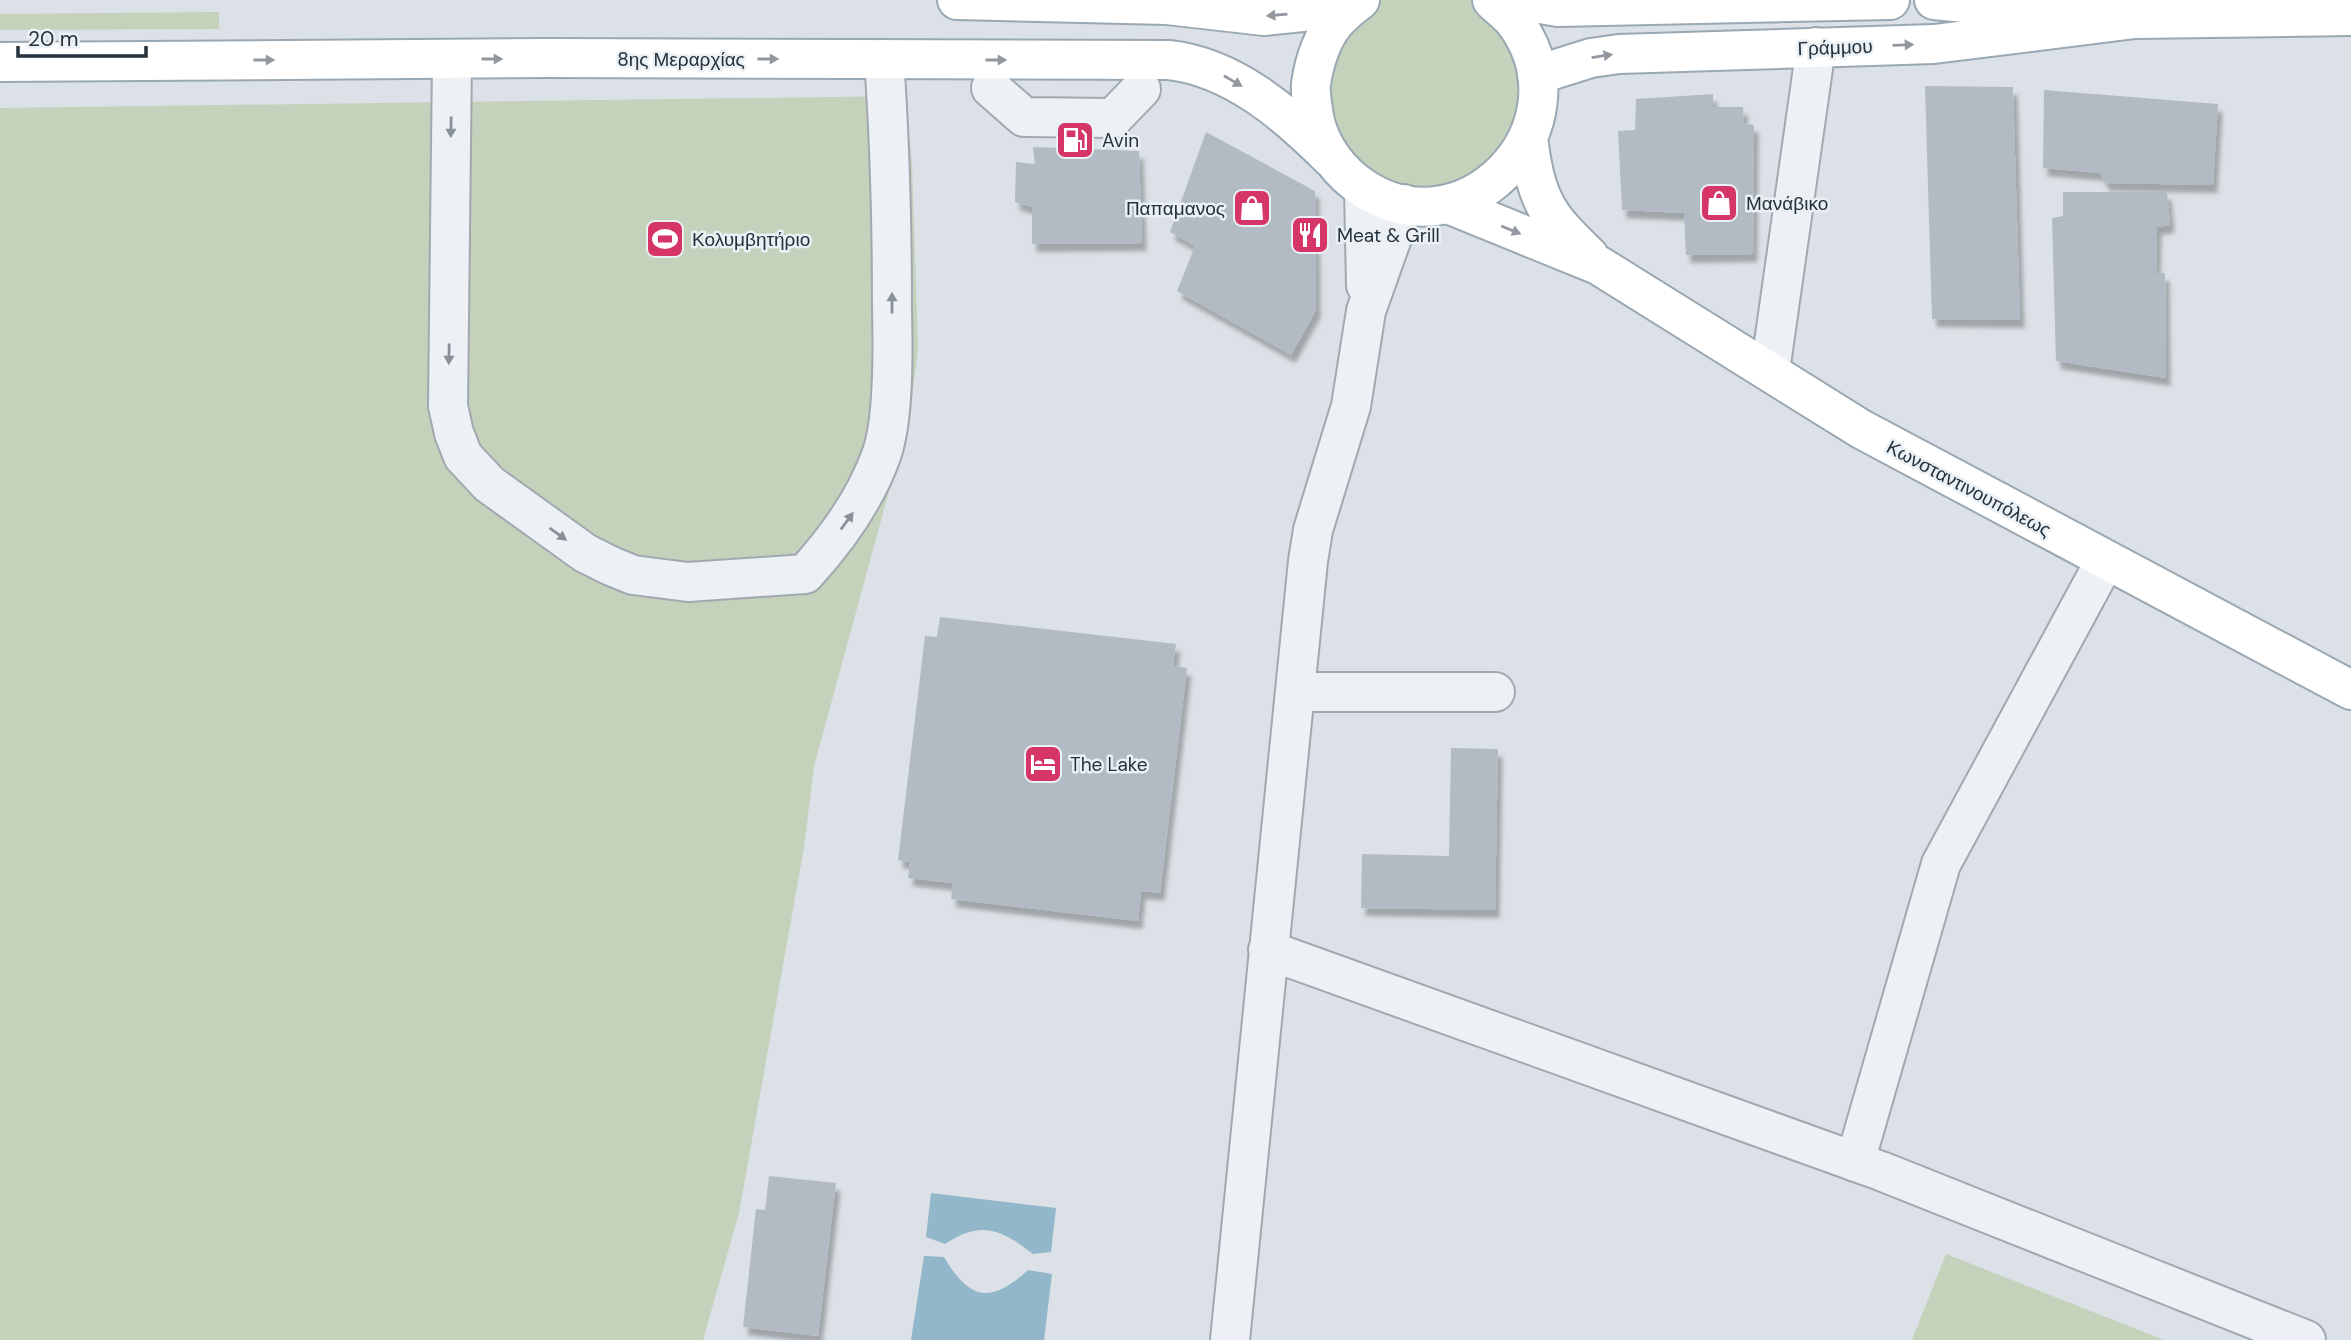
<svg xmlns="http://www.w3.org/2000/svg" width="2351" height="1340" viewBox="0 0 2351 1340" font-family="'DM Sans',sans-serif">
	<defs>
		<filter id="shadow"><feDropShadow dx="4.5" dy="8" stdDeviation="2" flood-color="#0004"/></filter>
	</defs>
	<rect width="100%" height="100%" fill="#dbe1e6"/>
	<path fill="#c4d1bb" d="M1362,0h121l38,42 -2,104 -92,57 -94,-47 -12,-107z
		M219,12v17l-219,1v-16z
		M905,96l7,68 6,185 -8,65 -96,352 -10,81 -65,366 -36,127h-703v-1232z
		M1946,1254l218,86h-252z"/>
	<path fill="#92b6ca" d="M931,1193l125,15 -5,44 -18,2c-32,-25 -52,-34 -88,-10l-19,-7z
		M924,1256l20,1c26,44 47,47 84,13l24,4 -8,66h-133z"/>
	<path fill="#b2bbc3" filter="url(#shadow)" d="M1925,86l88,1 7,233 -88,-1z
		M2044,90l174,14 -5,81 -108,-2 -5,-10 -57,-5z
		M1713,94v13h30l1,16 10,2 -1,129 -67,1 -2,-42 -62,-3 -4,-79 17,-1 1,-31z
		M1206,132l109,59 1,119 -25,45 -114,-64 18,-45 -25,-14z
		M1033,147l106,4 3,92 -110,1v-37l-17,-5 1,-40 19,2z
		M2063,192h104l3,33 -13,2 -1,46h9l1,105 -110,-17 -4,-143 11,-2z
		M940,617l236,27 -3,22 14,2 -27,225 -19,-2 -3,30 -187,-22 2,-16 -45,-5 2,-16 -12,-2 27,-224 12,1z
		M1451,748l47,1 -3,161 -134,-2 1,-54 87,2z
		M769,1176l67,7 -18,153 -75,-9 13,-118 9,1z"/>
	<g fill="none" stroke-linecap="round" stroke-linejoin="round">
		<defs>
			<path id="minor" d="M452,59l-4,347 6,27 9,23 26,28 96,69 26,13 22,9 55,7 117,-8c32,-35 61,-75 77,-121 12,-36 11,-103 10,-143 0,-84 -2,-167 -8,-251
				M991,88l33,29 89,1 28,-29
				M1364,189l2,96
				M1770,371l46,-324
				M1295,692h200
				M1268,950l613,221 425,169
				M1855,1162l86,-298 164,-303
				M1230,1340l78,-779 5,-31 38,-124 15,-95 38,-107"/>
			<path id="major" d="M957,0l210,5 97,11 38,-4 20,-4 21,-8
				M1360,0c-7,5 -14,11 -20,17 -17,16 -26,45 -29,67 -1,8 1,18 2,26 3,28 20,55 42,72 104,81 238,-54 160,-160 -6,-8 -16,-15 -23,-22
				M1517,0l41,7 332,-7
				M1934,0l201,19 216,-3
				M0,62l548,-4 621,2c64,7 118,54 162,98
				M1537,75l54,-17 28,-4 315,-10 201,-25
				M1528,138c4,31 9,62 31,87 9,11 20,21 30,31
				M1448,204l150,61 263,164 490,261"/>
		</defs>
		<use href="#minor" stroke="#a0a9b0" stroke-width="42"/>
		<use href="#major" stroke="#99a8b3" stroke-width="42"/>
		<use href="#minor" stroke="#edf1f5" stroke-width="38"/>
		<use href="#major" stroke="#fff" stroke-width="38"/>
	</g>
	<defs><path id="oneway-solid" d="M-6-.8H1V-3.2L6.5 0L1 3.2V.8H-6Z" transform="scale(1.75)"/></defs>
	<g fill="#92989e">
		<use href="#oneway-solid" transform="translate(1277 15) rotate(175)"/>
		<use href="#oneway-solid" transform="translate(1903 45) rotate(-2)"/>
		<use href="#oneway-solid" transform="translate(1602 56) rotate(-9)"/>
		<use href="#oneway-solid" transform="translate(492 59)"/>
		<use href="#oneway-solid" transform="translate(768 59)"/>
		<use href="#oneway-solid" transform="translate(264 60)"/>
		<use href="#oneway-solid" transform="translate(996 60)"/>
		<use href="#oneway-solid" transform="translate(1233 81) rotate(30)"/>
		<use href="#oneway-solid" transform="translate(1511 230) rotate(22)"/>
	</g>
	<g fill="#889199">
		<use href="#oneway-solid" transform="translate(451 127) rotate(91)"/>
		<use href="#oneway-solid" transform="translate(892 303) rotate(-90)"/>
		<use href="#oneway-solid" transform="translate(449 354) rotate(91)"/>
		<use href="#oneway-solid" transform="translate(847 521) rotate(-54)"/>
		<use href="#oneway-solid" transform="translate(558 534) rotate(36)"/>
	</g>
	<defs>
		<symbol id="fuel-square" viewBox="-11 -11 22 22"><rect x="-9" y="-9" width="18" height="18" rx="4" fill="#d63568" stroke="#eaf0f4"/><path d="M-5.5-6h7V0h2V4h1.3V-2.5L3-4.5l.8-.8L6-3V5H2.5V1h-1V6h-7ZM-4.2-4.7v3.2H.2V-4.7Z" fill="#fff"/></symbol>
		<symbol id="shop-square" viewBox="-11 -11 22 22"><rect x="-9" y="-9" width="18" height="18" rx="4" fill="#d63568" stroke="#eaf0f4"/><path d="M-5-2.5h2.3a2.7 3.5 0 0 1 5.4 0H5L5.5 6h-11ZM-1.5-2.5h3a1.5 2.3 0 0 0-3 0Z" fill="#fff"/></symbol>
		<symbol id="restaurant-square" viewBox="-11 -11 22 22"><rect x="-9" y="-9" width="18" height="18" rx="4" fill="#d63568" stroke="#eaf0f4"/><path d="M-5-6h1v4h1v-4h1v4h1v-4h1v5L-1.5 .5V6h-2V.5L-5-1ZM5-6V6H3V1.5H1.5Q1.5-4 5-6Z" fill="#fff"/></symbol>
		<symbol id="stadium-square" viewBox="-11 -11 22 22"><rect x="-9" y="-9" width="18" height="18" rx="4" fill="#d63568" stroke="#eaf0f4"/><path d="M0-5a6.5 5 0 1 0 0 10a6.5 5 0 1 0 0-10ZM-3.5-1.8h7v3.6h-7Z" fill="#fff"/></symbol>
		<symbol id="hotel-square" viewBox="-11 -11 22 22"><rect x="-9" y="-9" width="18" height="18" rx="4" fill="#d63568" stroke="#eaf0f4"/><path d="M-6-4.5h1.5V1H6V5H4.5V3h-9V5H-6ZM-4 0a1.8 1.8 0 1 1 3.6 0ZM.5 0V-2.5h3Q6-2.5 6 0Z" fill="#fff"/></symbol>
	</defs>
	<g fill-rule="evenodd">
		<use href="#fuel-square" x="1053" y="118" width="44" height="44"/>
		<use href="#shop-square" x="1697" y="181" width="44" height="44"/>
		<use href="#shop-square" x="1230" y="186" width="44" height="44"/>
		<use href="#restaurant-square" x="1288" y="213" width="44" height="44"/>
		<use href="#stadium-square" x="643" y="217" width="44" height="44"/>
		<use href="#hotel-square" x="1021" y="742" width="44" height="44"/>
	</g>
	<g text-anchor="middle" stroke-width="5" stroke-linejoin="round" paint-order="stroke">
		<g font-size="19" fill="#24313d" stroke="#eaf0f4">
			<text transform="translate(1835 47) rotate(-2)" y="7">Γράμμου</text>
			<text x="681" y="66">8ης Μεραρχίας</text>
			<text transform="translate(1969 488) rotate(28)" y="7">Κωνσταντινουπόλεως</text>
		</g>
		<g font-size="19" fill="#24313d" stroke="#eaf0f4" text-anchor="start">
			<text x="1102" y="147">Avin</text>
			<text x="1746" y="210">Μανάβικο</text>
			<text x="1225" y="215" text-anchor="end">Παπαμανος</text>
			<text x="1337" y="242">Meat &amp; Grill</text>
			<text x="692" y="246">Κολυμβητήριο</text>
			<text x="1070" y="771">The Lake</text>
		</g>
	</g>
	<path d="M18 46v10h128v-10" fill="none" stroke="#24313d" stroke-width="3.5"/>
	<text x="28" y="46" font-size="21" fill="#24313d" stroke="#eaf0f4" stroke-width="5" paint-order="stroke">20 m</text>
</svg>
